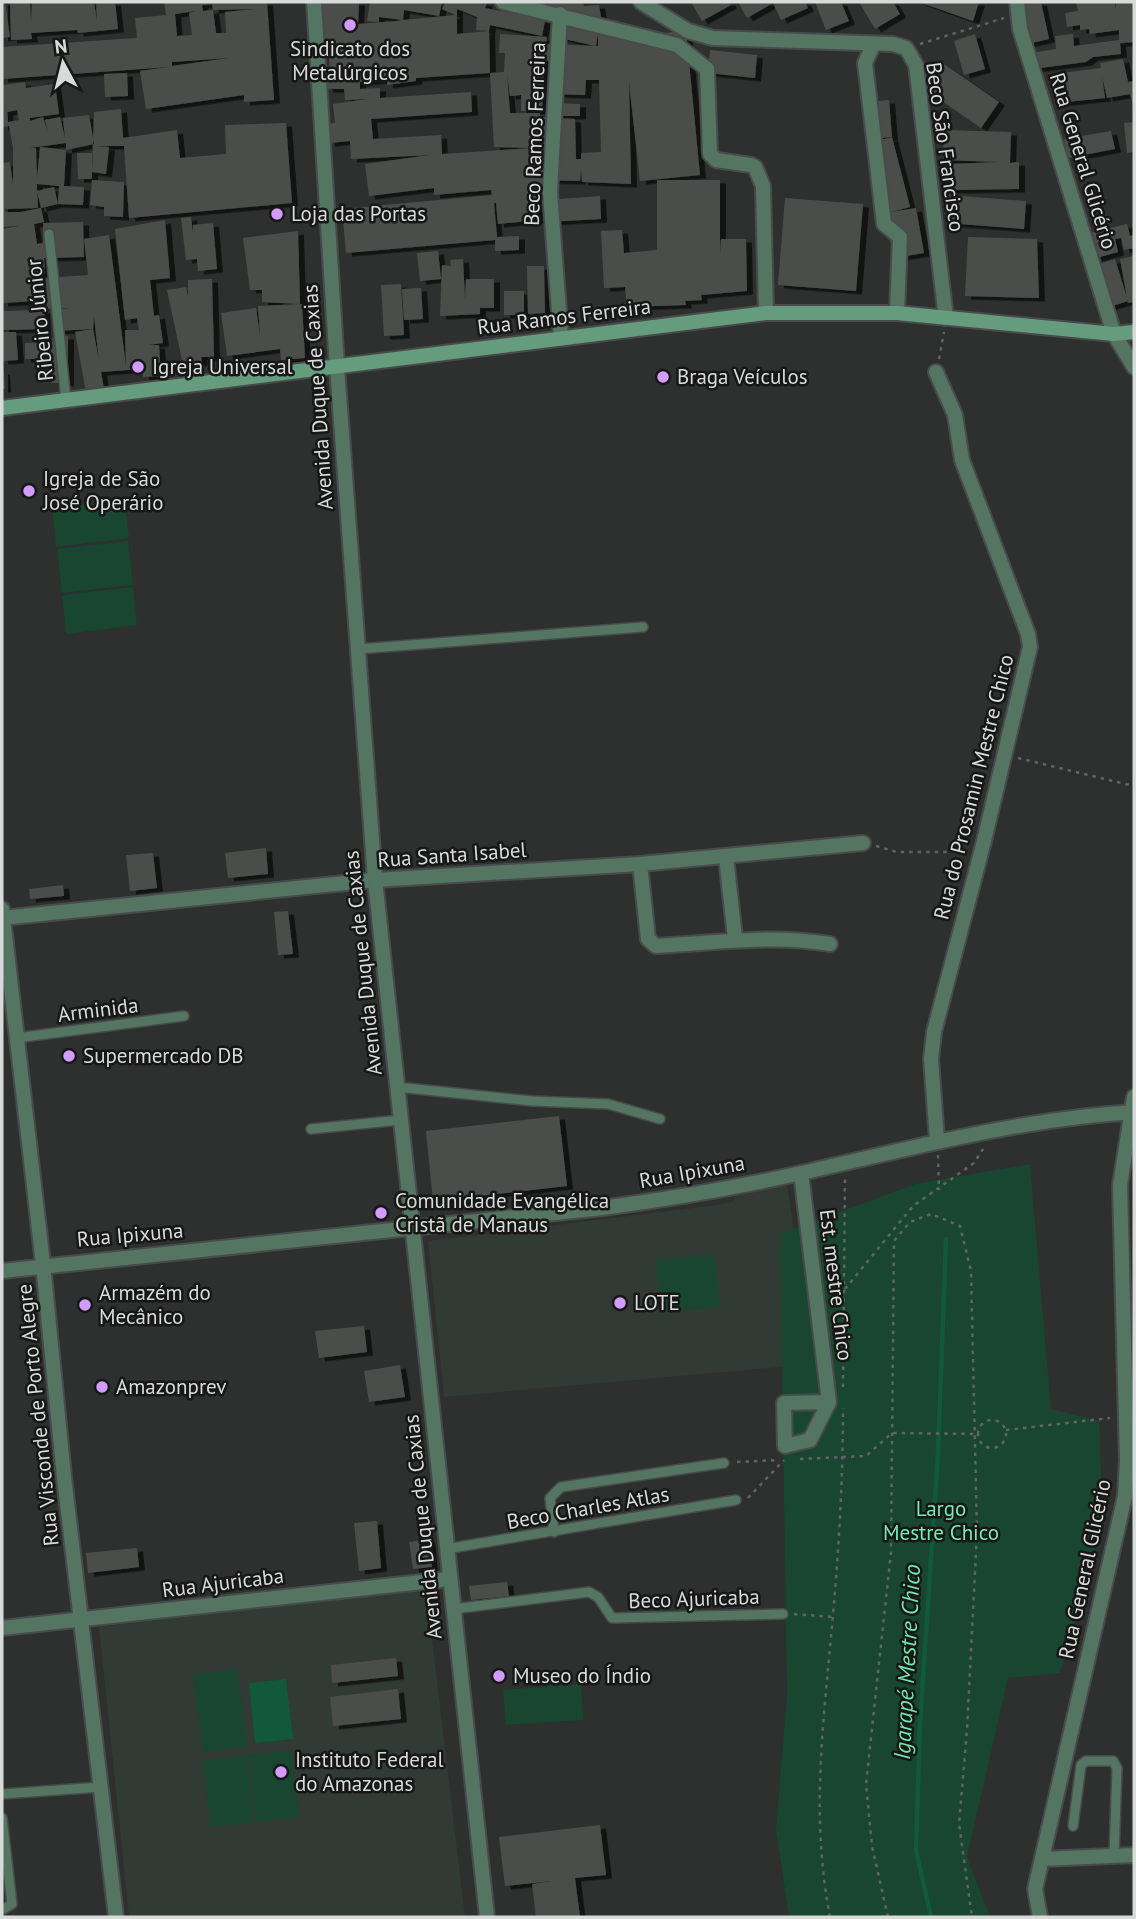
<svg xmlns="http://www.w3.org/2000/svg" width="1136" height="1919" viewBox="0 0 1136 1919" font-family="'PT Sans',sans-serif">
	<defs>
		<filter id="shadow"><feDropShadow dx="6" dy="3.5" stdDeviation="0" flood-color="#0009"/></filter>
	</defs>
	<rect width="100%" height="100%" fill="#2d302e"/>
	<path fill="#313a35" d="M787,1184l27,180 -370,33 -16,-156 289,-36 15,-3 5,-6z
		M426,1588l39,329h-336l-30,-290z"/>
	<path fill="#184630" d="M125,500l4,38 -73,9 -4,-39z
		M128,541l5,44 -71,8 -5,-44z
		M133,587l4,38 -71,9 -4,-39z
		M1030,1164l21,245 48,12 4,99 -43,153 -52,5 -41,179 23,60h-201l-13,-88 11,-134 -7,-461 135,-50z
		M714,1254l6,52 -58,7 -6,-52z
		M237,1669l10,77 -44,6 -10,-77z
		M581,1684l2,36 -77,5 -3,-35z
		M291,1750l8,67 -43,5 -8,-67z
		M246,1756l8,66 -43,5 -8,-66z"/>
	<path fill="#11593a" d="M286,1679l7,60 -38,4 -6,-60z"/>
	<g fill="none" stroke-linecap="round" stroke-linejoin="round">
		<path stroke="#11593a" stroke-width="4.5" d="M931,1917l-15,-67 4,-127 18,-270 8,-214"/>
	</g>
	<path fill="#4b4e4c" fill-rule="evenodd" filter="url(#shadow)" d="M2,2h3l5,35 -8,1z
		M10,2h20l1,21 1,-21h62l3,19 -1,-19h19l3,27 -40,4 -1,-3 -46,3 1,6 -21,1z
		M164,2h103l7,98 -30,2v-7l-98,14 -6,-38 29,-4 -167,12v-32l135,-9 -2,-20 31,-3zM212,4l1,6 -10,1 -1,-6zM255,9l-30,3 1,21h-10l-3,-23zM196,11l-7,2 3,22 -15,1 -2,-22zM229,58l-57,8v-4z
		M321,2h38l-1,22 38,-3 7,-1 -24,-3v5l-12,-1 3,-19h72l-3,14 -35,-6 -1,10 52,-5 -13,-6 3,-7h38l4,1 -2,5 60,12 -3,16 -52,-11 -1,6 -13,-1 1,-13 -20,-8v25l32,-3 1,42 14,-1 1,-19h-6l1,-19 47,3 -1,7 52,2v-13l-2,13 -45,-10 3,-12 44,9 31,-1v4l57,-5 14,144 -60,6 -11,-99 2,102 -49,-2 -1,-13 -1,12 -38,-1 2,20h-7l2,20 -41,4 -2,-21h-2l3,34 22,-1v14l-24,1v-11l-149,13 -4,-44 150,-14 -1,-5 -57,5v-7l-65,8 -4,-32 65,-9 -79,4 -1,-18 -21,2 -2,-19 8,-1 -2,-19 34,-5 -22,1 -1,-11h-17l-1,-14h4l-2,-30 -7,1zM545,56l1,5 21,1h-14l-1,32 33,1 1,-15h13l2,72 -20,1v6h-5l-1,-40 -35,-2v-4h-30l-3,-39 3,22 11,-1v16h21zM490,73l4,74 39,1 -91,6 -1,-19 -68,4 -2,-20 101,-7 -1,-20 -91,6v-10l-20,1v-7l27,-2v5l29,-4v-3z
		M548,2h35l1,4 15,-1 2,12 -17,2 -36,-8z
		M691,2h38l2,3 -29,16z
		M738,2h67l3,6 -27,12 -8,-17 -26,15z
		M815,2h26l8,19 -23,9z
		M859,2h34l7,12 -25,15z
		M919,2h60l-6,19z
		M1018,2h23l8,37 -22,5z
		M1076,2h39l1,8v-8h18v40l-14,1 1,11 -28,3 -7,5 -53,7 -2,-16 25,-4 -1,-13 18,-2 1,12 45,-6v-10l-29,4 -1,-5 -9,1v-5l-13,2 -2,-14 13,-2z
		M975,34l10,35 -21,6 -10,-34z
		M710,50l47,5 -2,23 -47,-5z
		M1123,59l5,23 6,-1v29l-4,-16 -23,4 -5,-22 3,22 -48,5 -3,-29 47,-6 -1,-5z
		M944,64l55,38 -18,26 -55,-38z
		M127,73l1,23 -23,1 -1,-23z
		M25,82l1,6 29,-4 4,30 -29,4v3l13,-4 5,17 -3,-14 15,-3 5,21 -2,-20 26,-3 5,29 -28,6v-7l-37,5h7l1,31 3,-32 26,3 -2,36 20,1 -1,18 -25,-1 -17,4 -4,-17 17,-4 4,17 1,-18 -22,-2v5l1,19 -33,1v3h16l1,14 -1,-14 20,-4 3,14 -10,2 3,20 6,-1v-20l40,-1 1,35 -40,1 1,16h-9l2,27 -36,2v-74l17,-3 -17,1v-34h3l-3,-1v-29l8,-1 3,23v-37l-4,-22 -7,1v-42zM17,110l2,10 -11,2 -1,-10z
		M889,100l3,37 -23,2 -3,-37z
		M553,103l27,1v12h-27z
		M121,109l2,29 54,-8 3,28 46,-4 -1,-29 61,-2 6,80 -163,15 -5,-72h-29l14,1 -3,27 -14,-2 2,-60z
		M1134,122v30l-7,1 -3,-30z
		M944,130l67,2 -1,31 9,-1v27l-68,1 -1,-26 50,-2 -57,-2z
		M1111,131l4,18 -47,9 -4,-19z
		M892,137l18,70 -19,5 25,-4 8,45 -30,5 -25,-115z
		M77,153h15v26h-14z
		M92,180l32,2 -1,35 -19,-1v-9l-14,-2z
		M657,180h63v74l1,-15h25l1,52 -46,4 1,5 -17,1 1,4 -59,2 -2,-20 -21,1 -3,-57 21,-1 2,23 33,-3z
		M949,195l77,6 -2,28 -77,-6z
		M600,196l1,23 -54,3 -1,-22z
		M785,198l78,6 -7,87 -78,-6z
		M191,217l2,16v-8l20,-2 4,46 -19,2 -1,-12 -11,1 -5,-42z
		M165,220l5,58 -20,2 4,36 5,-1 4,28 -15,2h11l2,31 -18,1 -1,-8 -41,3 3,17 -18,3 -11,-60 18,-3 -38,2 -1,-21 17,-2 -24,1 -1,-31 42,-3 -4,-36 25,-4 17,131 -1,-36h14l-2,-12 -12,2 -10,-91zM94,316l5,45 -6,-32z
		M1127,224l3,12 4,-1v13l-10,2 -3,-12 -6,1 3,13 -22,6 -3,-12 9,-4 -10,3 -3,-12z
		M298,231l2,73 -38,-2v-12h-12l-7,-52z
		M968,237l69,2 2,59 -74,-2z
		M438,251l3,28 -21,2 -3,-28z
		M1134,256v46l-6,1 -8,-44z
		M463,259l2,40 1,-20h28v29h-14v6l-40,2 2,-51 9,1 -1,-6z
		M1115,259l13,42 -19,6 -13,-42z
		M527,266h17l1,47 -17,1z
		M212,279l2,78h-13l1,5 -19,3 -16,-75 19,-3 2,10v-17z
		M401,284l3,51 -20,1 -3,-51z
		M421,288l2,31 -19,1 -2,-31z
		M504,291h20v24h-20z
		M302,304l3,54 -24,2 -1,-11 -53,7 -6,-43 35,-5 4,28 -2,-30z
		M44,310l1,19 -42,1v-19z
		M2,332h14l2,28 -16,1z
		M68,336v47h-16l-1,-24h-26v-16l28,-1 -1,-5z
		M2,371h2l1,18h-3z
		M266,848l2,26 -40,4 -3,-25z
		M153,853l4,35 -27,3 -4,-36z
		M63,885l1,11 -34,3 -1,-10z
		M288,911l5,43 -15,1 -4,-43z
		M559,1116l8,70 -134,15 -7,-70z
		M364,1326l3,26 -48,6 -4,-27z
		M400,1365l5,32 -36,5 -5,-31z
		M377,1521l4,47 -22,3 -5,-48z
		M429,1539l3,28 -19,2 -4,-27z
		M137,1548l2,19 -51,6 -2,-20z
		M507,1582l2,14 -38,4 -2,-14z
		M396,1658l2,18 -66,7 -1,-18z
		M398,1689l3,30 -68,7 -3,-29z
		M600,1825l6,50 -31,3 5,39h-44l-4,-33 20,-3 -47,5 -6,-49z"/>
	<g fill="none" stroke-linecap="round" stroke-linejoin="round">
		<defs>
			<path id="service" d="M49,234l17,167
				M358,649l285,-22
				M16,1038l168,-22
				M397,1087l135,14 76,3 52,15
				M311,1129l89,-9
				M554,1532l-4,-34 11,-11 163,-24
				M446,1549l290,-49
				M453,1609l136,-17 9,5 14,21 171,-4
				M2,1794l99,-7
				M2,1818l10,86 -10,6
				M1073,1826l8,-61 5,-4h27l4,7 -3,88"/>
			<path id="pedestrian" d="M503,2l174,43 30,24
				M560,14l-10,178 11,146
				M873,45l-8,18 19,161 16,13 -3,76"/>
			<path id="minor" d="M641,2l47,29 25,7 180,6 13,4 10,17 30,253
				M1017,2l3,27 94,305 20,33
				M707,69l3,85 6,6 35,5 4,2 8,19 3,127
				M936,372l19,43 7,45 66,174 2,13 -46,194 -50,191 -3,27 6,81
				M726,857l9,81
				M640,864l8,75 8,7c60,-3 115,-12 174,-2
				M2,909l41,355 21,213 52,440
				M2,918l373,-38 265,-16 223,-21
				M801,1173l28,229 -45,1 1,43 25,-6 19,-38
				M2,1271l600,-63c67,-9 133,-20 199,-35 111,-25 219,-54 333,-61
				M2,1628l447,-49
				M1042,1859l92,-4
				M1040,1917l-5,-28 90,-393 2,-36 -7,-275 14,-88"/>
			<path id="tertiary" d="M314,2l23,365 38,513 112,1037"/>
			<path id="secondary" d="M2,408l764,-95h131l217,21 20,-2"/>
		</defs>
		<use href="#service" stroke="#494b4a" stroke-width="12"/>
		<use href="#pedestrian" stroke="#494b4a" stroke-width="18"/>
		<use href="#minor" stroke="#494b4a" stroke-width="18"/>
		<use href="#tertiary" stroke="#494b4a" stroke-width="18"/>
		<use href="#secondary" stroke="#494b4a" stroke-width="18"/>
		<path stroke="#616462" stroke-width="2.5" stroke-dasharray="3.5 5" stroke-linecap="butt" d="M920,44l84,-26
			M939,359l5,-27
			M1018,758l116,28
			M876,846l21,6h69
			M938,1155l1,35
			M845,1289l68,-83 61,-43 9,-14
			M843,1387l2,-210
			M978 1434a14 14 0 1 1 28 0a14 14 0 1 1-28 0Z
			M1006,1430l104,-12
			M800,1459l66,-3 26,-23 87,1
			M737,1462l42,-2
			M748,1498l36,-38
			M794,1614l39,3
			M830,1917c-20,-104 -6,-198 3,-302 6,-69 10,-138 10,-207
			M888,1917l-16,-71 -6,-62 25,-232 3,-311 16,-19 21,-8 29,12 11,45 6,261 -10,198 -8,94 13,93"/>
		<use href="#service" stroke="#537562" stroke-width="9"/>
		<use href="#pedestrian" stroke="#537562" stroke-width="14"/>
		<use href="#minor" stroke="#537562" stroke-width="14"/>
		<use href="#tertiary" stroke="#537562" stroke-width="14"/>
		<use href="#secondary" stroke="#659c7e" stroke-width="14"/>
	</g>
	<g fill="#d39cfc" stroke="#161716" stroke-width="2.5">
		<circle cx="350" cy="25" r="7"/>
		<circle cx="277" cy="214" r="7"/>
		<circle cx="138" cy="367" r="7"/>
		<circle cx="663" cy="377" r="7"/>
		<circle cx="29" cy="491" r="7"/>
		<circle cx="69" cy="1056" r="7"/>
		<circle cx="381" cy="1213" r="7"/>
		<circle cx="620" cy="1303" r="7"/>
		<circle cx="85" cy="1305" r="7"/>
		<circle cx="102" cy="1387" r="7"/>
		<circle cx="499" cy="1676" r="7"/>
		<circle cx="281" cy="1772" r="7"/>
	</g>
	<g text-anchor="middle" stroke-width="5" stroke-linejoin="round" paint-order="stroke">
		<g font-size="21" fill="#d9dbda" stroke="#161716" text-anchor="start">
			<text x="350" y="56" text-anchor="middle">Sindicato dos<tspan x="350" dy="24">Metalúrgicos</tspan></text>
			<text x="291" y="221">Loja das Portas</text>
			<text x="152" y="374">Igreja Universal</text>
			<text x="677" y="384">Braga Veículos</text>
			<text x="43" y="486">Igreja de São<tspan x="43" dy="24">José Operário</tspan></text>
			<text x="83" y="1063">Supermercado DB</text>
			<text x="395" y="1208">Comunidade Evangélica<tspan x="395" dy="24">Cristã de Manaus</tspan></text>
			<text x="99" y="1300">Armazém do<tspan x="99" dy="24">Mecânico</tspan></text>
			<text x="634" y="1310">LOTE</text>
			<text x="116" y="1394">Amazonprev</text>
			<text x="513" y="1683">Museo do Índio</text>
			<text x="295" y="1767">Instituto Federal<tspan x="295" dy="24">do Amazonas</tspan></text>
		</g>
		<g font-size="21" fill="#d9dbda" stroke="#161716">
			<text transform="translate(535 134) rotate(-88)" y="7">Beco Ramos Ferreira</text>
			<text transform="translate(945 147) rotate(82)" y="7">Beco São Francisco</text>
			<text transform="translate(1083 161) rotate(73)" y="7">Rua General Glicério</text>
			<text transform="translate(564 317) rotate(-7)" y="7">Rua Ramos Ferreira</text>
			<text transform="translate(40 320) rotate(-96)" y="7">Ribeiro Júnior</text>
			<text transform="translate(318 397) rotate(-94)" y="7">Avenida Duque de Caxias</text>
			<text transform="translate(974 787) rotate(-76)" y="7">Rua do Prosamin Mestre Chico</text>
			<text transform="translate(452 855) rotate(-4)" y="7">Rua Santa Isabel</text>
			<text transform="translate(363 963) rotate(-96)" y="7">Avenida Duque de Caxias</text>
			<text transform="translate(98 1010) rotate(-7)" y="7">Arminida</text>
			<text transform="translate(692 1172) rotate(-10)" y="7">Rua Ipixuna</text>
			<text transform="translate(130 1235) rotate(-5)" y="7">Rua Ipixuna</text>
			<text transform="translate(836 1285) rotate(83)" y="7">Est. mestre Chico</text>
			<text transform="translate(38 1415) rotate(-96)" y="7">Rua Visconde de Porto Alegre</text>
			<text transform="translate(588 1508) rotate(-10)" y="7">Beco Charles Atlas</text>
			<text transform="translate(423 1527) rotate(-96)" y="7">Avenida Duque de Caxias</text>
			<text transform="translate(1085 1569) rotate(-78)" y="7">Rua General Glicério</text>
			<text transform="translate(223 1583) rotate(-7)" y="7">Rua Ajuricaba</text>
			<text transform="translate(694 1599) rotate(-2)" y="7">Beco Ajuricaba</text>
		</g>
		<g font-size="21" fill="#76ecb1" stroke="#161716">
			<text x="941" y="1516">Largo<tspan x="941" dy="24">Mestre Chico</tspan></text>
		</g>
		<g font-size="23" font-style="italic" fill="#6fe6ab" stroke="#161716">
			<text transform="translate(907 1662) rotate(-87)" y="8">Igarapé Mestre Chico</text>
		</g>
	</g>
	<rect width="1136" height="1919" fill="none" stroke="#d9dbda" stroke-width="7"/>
	<g transform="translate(63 63) rotate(353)" stroke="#161716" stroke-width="5" paint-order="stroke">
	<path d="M0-5L12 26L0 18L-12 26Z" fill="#d9dbda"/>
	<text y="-10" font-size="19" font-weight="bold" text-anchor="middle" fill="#d9dbda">N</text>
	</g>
</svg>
